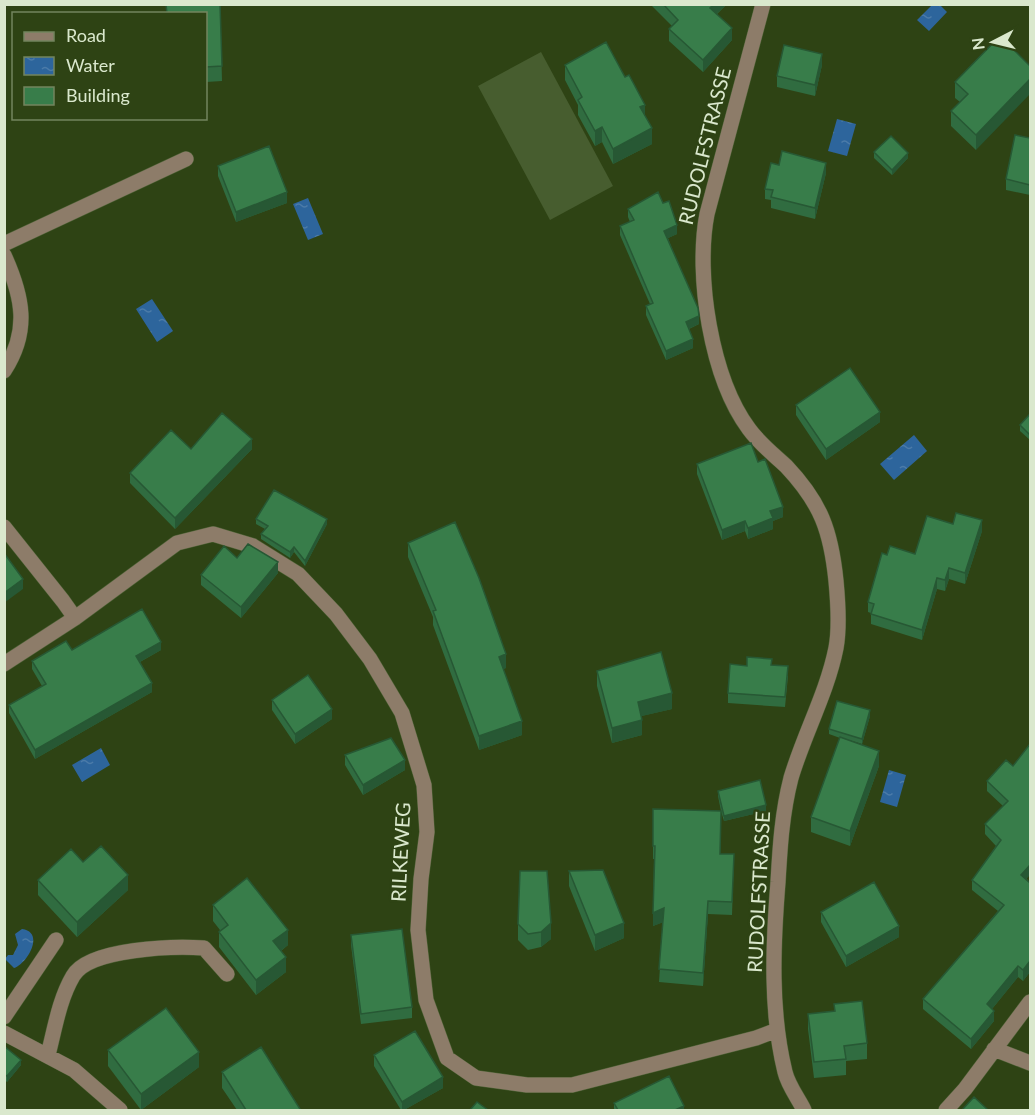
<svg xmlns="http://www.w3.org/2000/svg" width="1035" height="1115" viewBox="0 0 1035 1115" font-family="Lato,sans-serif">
	<defs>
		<pattern id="water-ripples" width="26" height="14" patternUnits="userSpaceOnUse" patternTransform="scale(1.5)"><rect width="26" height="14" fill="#2d659c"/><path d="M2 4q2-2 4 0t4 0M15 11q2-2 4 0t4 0" fill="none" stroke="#4b7ba9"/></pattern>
	</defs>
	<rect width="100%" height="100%" fill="#2e4314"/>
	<path fill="#475d2f" d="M541,52l72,134 -63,34 -72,-134z"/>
	<path fill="url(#water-ripples)" d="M932,5h8l7,7 -18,19 -12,-11z
		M837,119l19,5 -9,32 -19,-5z
		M308,198l15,36 -15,6 -15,-36z
		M152,299l21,32 -16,11 -21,-33z
		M914,435l13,16 -33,29 -14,-16z
		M101,748l9,17 -28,17 -10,-17z
		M889,770l17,5 -9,32 -17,-5z
		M22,929c23,3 6,34 -8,39l-9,-9 3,-4h5l5,-10 -3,-11z"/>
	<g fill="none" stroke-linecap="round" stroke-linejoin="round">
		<defs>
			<path id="minor" d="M763,4l-56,210c-12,61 4,164 42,215 10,14 24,25 37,37 35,37 45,65 50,115 2,21 4,46 0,67 -9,45 -32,86 -45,130 -9,35 -11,69 -13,104 -5,63 -8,129 7,190 3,13 13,26 19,38
				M4,244l182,-85
				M4,255c19,42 26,76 0,116
				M4,527l59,74 12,17
				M4,664l71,-46 102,-75 36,-9 40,12 45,28 38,40 34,45 32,54 22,72 3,47 -6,47 -3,51 8,70 21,58 29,20 51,7h45l184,-47 21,-8
				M4,1017l52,-77
				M4,1033l70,37 46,40
				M994,1049l36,14
				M48,1055c7,-27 11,-55 25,-79 16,-28 102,-30 131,-28l23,26
				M946,1110l19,-21 65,-87"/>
		</defs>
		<use href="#minor" stroke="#4d6135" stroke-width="16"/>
		<use href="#minor" stroke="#8d7c69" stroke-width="15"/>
	</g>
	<path fill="#306c40" d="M166,4h54l2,77 -16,1v-68h-40z
		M650,4h77l-10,10 15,26 -29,32 -34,-31v-12l3,-3z
		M1000,36l-24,114 -25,-24v-15l9,-9 -5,-4v-16z
		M565,65l80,51 7,28 -39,20 -11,-22 -7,4 -17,-31v-10l-13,-25z
		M822,65l-7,31 -38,-9v-11z
		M1030,138v57l-24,-5v-11z
		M874,152l34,6 -16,17 -18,-17z
		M218,166l69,37 -51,19 -18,-46z
		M826,173l-11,46 -44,-11v-8l-6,-1v-10z
		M628,209l49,25 -9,4 31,86 -10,5 4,19 -27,12 -20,-45v-9l4,-2 -30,-69v-9l10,-4 -2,-5z
		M796,405l84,17 -54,38 -30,-45z
		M1030,414v26l-10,-9v-6z
		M191,449h61l-77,80 -45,-46v-10z
		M758,462l25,55 -10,4v8l-25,10 -3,-8 -23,9 -25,-66v-10z
		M256,519l71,5 -22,42 -11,-14 -4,6 -29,-19v-5l4,-5 -9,-5z
		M953,524l29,7 -17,53 -16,-5 -4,12 -8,-2 -15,51 -51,-16v-11l-3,-1v-10l19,-47 28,-1z
		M408,543l98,125 -3,1 19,66 -43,15 -46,-125v-8l-25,-60z
		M237,558l41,15 -37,45 -40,-33v-10z
		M72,650h89l-21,12 12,30 -117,67 -26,-46v-8l33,-19 -10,-17v-8z
		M772,665l16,11 -3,31 -57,-4v-10l19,-27z
		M597,671l75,38 -31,7 1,19 -30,8 -15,-57z
		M272,700l60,19 -37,25 -23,-34z
		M870,716l-8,28 -13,-4 30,26 -29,80 -39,-14v-15l29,-79 -11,-4v-5z
		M345,755l60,15 -42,25 -18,-30z
		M1006,760l21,119 3,4v89l-7,9 -5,-4 -26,32 2,12 -23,28 -48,-40v-10l75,-88 -26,-21v-10l24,-34 -11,-12v-10l18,-18 -16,-15v-10z
		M718,791l48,20 -42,10 -3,-10 -1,43h14l-2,61 -24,-1 -5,72 -44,-4 4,-60 -10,4 1,-67h-1v-50l68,2 -3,-15z
		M83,862l45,28 -51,47 -39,-42v-15z
		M547,871l4,68 -10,8 -13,3 -10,-10v-16z
		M569,871l55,67 -29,13 -26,-65z
		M213,905l75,40 -7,6 5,21 -30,23 -37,-48v-15l1,-2 -7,-9z
		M821,912l78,25 -53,30 -25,-45z
		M351,935l61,72v11l-51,6 -10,-79z
		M834,1004l33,39v16l-21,2v14l-32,3 -6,-49v-15l26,-3z
		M4,1046l17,19 -14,17 -3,-3z
		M108,1050l91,17 -58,43 -33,-44z
		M374,1055l69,33 -39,22h-3l-27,-44z
		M222,1072l78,38h-63l-15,-22z
		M614,1103l70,7h-70z"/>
	<path fill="#275834" d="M714,4h13l-17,16v-12z
		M732,28v12l-29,32v-12z
		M822,54v11l-7,31v-11z
		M1030,79v15l-54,56v-15z
		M645,105v15l-5,-13z
		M602,127v15l-7,4v-15z
		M652,128v16l-39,20v-15z
		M908,153v5l-16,17v-5z
		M826,163v10l-11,46v-11z
		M287,192v11l-51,19v-10z
		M677,225v9l-13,6v-9z
		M699,316v8l-13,6v-8z
		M693,339v9l-27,12v-9z
		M880,412v10l-54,38v-11z
		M252,439v10l-77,80v-11z
		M783,507v10l-10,4v8l-25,10v-11l22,-17z
		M327,519v5l-22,42v-5z
		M982,520v11l-17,53v-11z
		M745,521v10l-23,9v-10z
		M294,547v5l-4,6v-6z
		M278,562v11l-37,45v-11z
		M949,568v11l-4,12v-11z
		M937,578v11l-15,51v-10z
		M23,579v10l-19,14v-10z
		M161,642v8l-25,14v-8z
		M506,654v14l-7,3v-14z
		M152,683v9l-117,67v-9z
		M672,693v16l-34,8v-15z
		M332,709v10l-37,25v-10z
		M870,710v6l-8,28v-5z
		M642,720v15l-30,8v-15z
		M522,721v14l-43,15v-14z
		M879,751v15l-29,80v-15z
		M405,760v10l-42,25v-10z
		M766,805v6l-42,10v-5z
		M1030,865v10l-9,10v-10z
		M128,875v15l-51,47v-15z
		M708,901v13l-5,72v-13z
		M664,908v14l-11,4v-13z
		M551,923v16l-10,8v-15z
		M624,923v15l-29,13v-16z
		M899,926v11l-53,30v-11z
		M288,930v15l-15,12v-16z
		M286,957v15l-30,23v-15z
		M1030,961v11l-7,9v-11z
		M1018,966v11l-31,38v-11z
		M994,1011v10l-23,28v-10z
		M199,1052v15l-58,43v-16z
		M21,1060v5l-14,17v-6z
		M443,1077v11l-39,22h-2v-8z
		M684,1106v4h-9z"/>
	<path fill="#387d4a" stroke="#275834" stroke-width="1.5" d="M166,4h54l2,62 -16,1v-53h-39z
		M663,4h51l-4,4 22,20 -29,32 -34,-31 9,-9z
		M1000,36l30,30v13l-54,56 -25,-24 17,-17 -13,-12z
		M606,42l19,35 4,-2 16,30 -5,2 12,21 -39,21 -11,-22 -7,4 -17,-31 4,-3 -17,-32z
		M784,45l38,9 -7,31 -38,-9z
		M1015,135l15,3v47l-24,-6z
		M891,136l17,17 -16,17 -18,-18z
		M269,146l18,46 -51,20 -18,-46z
		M782,151l44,12 -11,45 -44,-11 2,-7 -8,-1 6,-26 8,2z
		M658,192l5,11 6,-2 8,24 -13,6 34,77 1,8 -13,6 7,17 -27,12 -20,-45 7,-3 -33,-77 14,-6 -6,-11z
		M850,368l30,44 -54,37 -30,-44z
		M222,413l30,26 -77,79 -45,-45 41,-43 20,19z
		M1030,414v21l-10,-10z
		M751,443l7,19 7,-3 18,48 -13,4 3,7 -25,10 -3,-7 -23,9 -25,-66z
		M274,490l53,29 -22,42 -11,-14 -4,5 -29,-18 7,-8 -12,-7z
		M956,513l26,7 -17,53 -16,-5 -4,12 -8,-2 -15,52 -51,-16 3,-10 -6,-2 14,-49 5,2 3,-9 25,8 12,-38 26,8z
		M455,522l24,56 27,76 -7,3 23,64 -43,15 -46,-125 3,-1 -28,-67z
		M248,544l30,18 -37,45 -40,-32 23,-29 13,12z
		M4,553l19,26 -19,14z
		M142,609l19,33 -25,14 16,27 -117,67 -26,-45 37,-21 -14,-23 34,-20 6,9z
		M661,652l11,41 -34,9 4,18 -30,8 -15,-57z
		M747,657l25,2 -1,6 17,1 -3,31 -57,-4 2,-29 17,2z
		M308,675l24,34 -37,25 -23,-34z
		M837,701l33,9 -8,29 -33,-10z
		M840,737l39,14 -29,80 -39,-14z
		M391,738l14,22 -42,25 -18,-30z
		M1030,744v121l-9,10 9,8v78l-7,9 -5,-4 -31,38 7,7 -23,28 -48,-40 81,-94 -32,-25 29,-40 -16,-16 23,-23 -21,-20 19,-21 7,6z
		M760,780l6,25 -42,11 -6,-25z
		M653,809l68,2 -1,43h14l-2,48 -24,-1 -5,72 -44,-4 5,-61 -11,5 2,-67h-2z
		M101,846l27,29 -51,47 -39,-42 33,-31 12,13z
		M603,870l21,53 -29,12 -26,-64z
		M520,871h27l4,52 -10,9 -13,2 -10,-10z
		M247,878l41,52 -15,11 13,16 -30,23 -37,-48 9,-7 -15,-20z
		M874,882l25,44 -53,30 -25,-44z
		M402,929l10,78 -51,7 -10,-79z
		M862,1001l5,42 -23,3 2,13 -32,3 -6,-48 27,-3 -1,-7z
		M166,1008l33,44 -58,42 -33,-44z
		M415,1031l28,46 -41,25 -28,-47z
		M4,1046l17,14 -14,16 -3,-2z
		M261,1047l39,62 -3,1h-51l-24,-38z
		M669,1076l15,30 -9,4h-57l-4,-7z
		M974,1097l14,13h-26z
		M477,1102l11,8h-18z"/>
	<g text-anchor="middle" stroke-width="5" stroke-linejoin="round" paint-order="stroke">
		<g font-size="20" fill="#dae8cd" stroke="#2e4314">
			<text transform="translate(705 146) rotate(-76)" y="7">RUDOLFSTRASSE</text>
			<text transform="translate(401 852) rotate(-87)" y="7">RILKEWEG</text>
			<text transform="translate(759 892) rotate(-87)" y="7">RUDOLFSTRASSE</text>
		</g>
	</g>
	<rect width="1035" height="1115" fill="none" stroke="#dae8cd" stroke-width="12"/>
	<rect x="12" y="12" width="195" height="108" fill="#2e4314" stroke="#73855e" stroke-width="1.5"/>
	<rect x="24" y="32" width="30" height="9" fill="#8d7c69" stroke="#73855e" stroke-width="1.5"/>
	<text x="66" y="42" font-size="18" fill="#dae8cd">Road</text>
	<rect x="24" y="57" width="30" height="18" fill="url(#water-ripples)" stroke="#73855e" stroke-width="1.5"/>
	<text x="66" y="72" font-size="18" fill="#dae8cd">Water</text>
	<rect x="24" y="87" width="30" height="18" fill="#387d4a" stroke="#73855e" stroke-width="1.5"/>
	<text x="66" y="102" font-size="18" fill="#dae8cd">Building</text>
	<g transform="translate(993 42) rotate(263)" stroke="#2e4314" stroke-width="4.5" paint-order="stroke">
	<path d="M0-4.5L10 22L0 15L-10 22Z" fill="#dae8cd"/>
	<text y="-9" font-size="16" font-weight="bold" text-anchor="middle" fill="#dae8cd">N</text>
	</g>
</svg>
